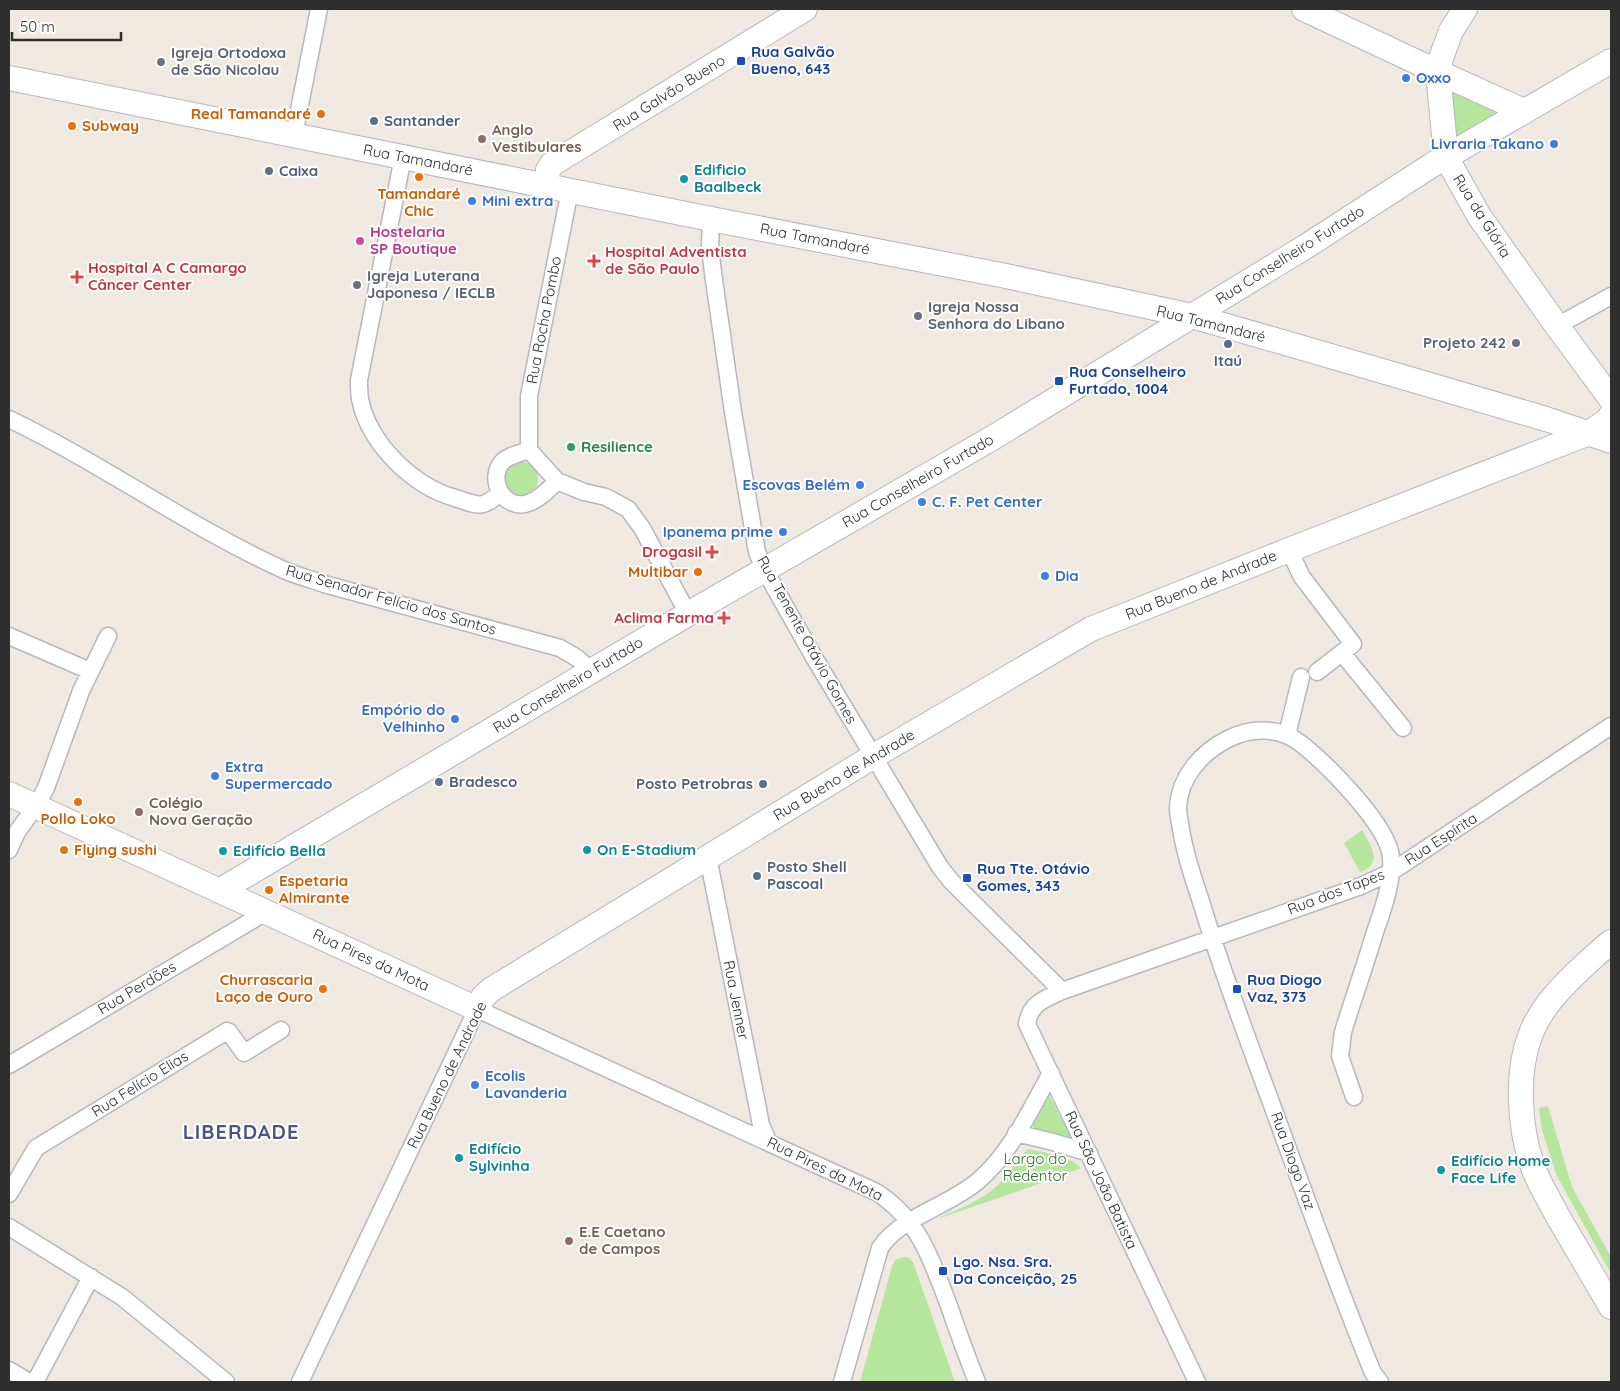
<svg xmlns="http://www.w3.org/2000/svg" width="1620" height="1391" viewBox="0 0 1620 1391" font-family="Quicksand,sans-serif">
	<rect width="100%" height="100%" fill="#efe9e1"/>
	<path fill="#b6e59e" d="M1444,78l72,32 -67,39z
		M504 479a17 17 0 1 1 34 0a17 17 0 1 1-34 0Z
		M1362,830c8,14 23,34 -2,42l-16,-29z
		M1049,1095l22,43 -39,-11z
		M1548,1106l24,81 39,70v17l-55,-100 -14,-44 -3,-22z
		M1028,1149c12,2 47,9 53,19l-51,19 -90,31v-1c21,-9 41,-16 58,-32 11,-11 19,-26 30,-36z
		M904,1257l5,1 4,4 42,120h-95l32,-116 3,-6z"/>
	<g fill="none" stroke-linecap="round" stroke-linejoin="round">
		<defs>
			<path id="street" d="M294,135l25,-126
				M403,157l-44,223c0,6 0,13 1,19 9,45 53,87 95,99 23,7 26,12 45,-5
				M570,190l-41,206v54l28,31 27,11 22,5 22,12 14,19 46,86
				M711,219l-1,28 3,26 20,139 24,140 7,17 51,90 125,208 11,14 111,110
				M1557,326l54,-30
				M9,419c94,45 180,108 275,151 13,6 27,9 40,14l236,64 17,10 15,13
				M529,450c-9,3 -19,5 -26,11 -16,17 -1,47 22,43 13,-3 23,-14 32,-23
				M1289,550l13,27 51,67 -36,28
				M9,636l81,35
				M1342,653l61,75
				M1287,735l14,-58
				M9,850l8,-18 19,-26 10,-18 35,-97 27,-55
				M708,857l50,252 3,16 7,16
				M9,1065l257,-153
				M1354,1097l-14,-41 3,-24c10,-33 22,-66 32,-100 8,-23 18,-50 16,-75 -3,-32 -65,-94 -91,-114 -21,-16 -49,-16 -72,-4 -26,13 -48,37 -50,68 0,5 1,11 2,16 4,29 14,57 23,85 20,67 45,132 69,197 33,90 65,180 101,268l7,9
				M1016,1133l37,9 36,11
				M9,1194l27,-46 191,-117 2,1 15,21 37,-23
				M9,1227l113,70 104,85
				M9,1370l20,12
				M35,1382l56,-105
				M300,1382l177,-373 399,183c43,27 56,69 73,114 9,26 18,51 28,76
				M842,1382l38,-134c20,-31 69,-42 98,-67 33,-28 52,-71 73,-108
				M1197,1382l-170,-358c3,-21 18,-25 35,-33l299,-105 30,-14 220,-146"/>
			<path id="secondary" d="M1304,9l134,63 86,39
				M1465,9l-14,22 -10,27 -3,14 8,85 33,59 78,110 54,73
				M9,78l702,141 295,57 186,40 197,57 157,46 65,22
				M546,186l2,-16 4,-6 253,-155
				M9,794l468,215 6,-12 9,-8 382,-233 217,-127 198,-79 300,-117 19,-13 3,-5
				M219,891l469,-277 306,-177 311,-190 127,-82 179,-104
				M1611,942c-8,6 -15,13 -23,20 -23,21 -47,44 -58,74 -14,37 -11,91 2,128 5,17 17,35 25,51 18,31 36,61 54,92"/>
		</defs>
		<use href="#street" stroke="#b4b7c1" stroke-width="19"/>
		<use href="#secondary" stroke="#b4b7c1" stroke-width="26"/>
		<use href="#street" stroke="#fff" stroke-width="16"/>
		<use href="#secondary" stroke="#fff" stroke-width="24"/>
	</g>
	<g fill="#1a4fb4" stroke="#fff" stroke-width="2">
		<rect x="736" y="56" width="10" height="10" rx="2.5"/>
		<rect x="1054" y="376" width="10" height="10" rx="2.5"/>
		<rect x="962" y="873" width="10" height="10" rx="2.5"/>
		<rect x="1232" y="984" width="10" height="10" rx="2.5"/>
		<rect x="938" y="1266" width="10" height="10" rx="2.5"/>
	</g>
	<g fill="#6b7280" stroke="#fff" stroke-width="2">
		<circle cx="161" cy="62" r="5"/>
		<circle cx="357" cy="285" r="5"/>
		<circle cx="918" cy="316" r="5"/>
		<circle cx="1516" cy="343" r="5"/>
	</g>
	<g fill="#3f7fe0" stroke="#fff" stroke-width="2">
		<circle cx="1406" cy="78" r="5"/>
		<circle cx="1554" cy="144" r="5"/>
		<circle cx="472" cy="201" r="5"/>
		<circle cx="860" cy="485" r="5"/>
		<circle cx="922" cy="502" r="5"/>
		<circle cx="783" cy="532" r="5"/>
		<circle cx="1045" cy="576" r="5"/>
		<circle cx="455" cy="719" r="5"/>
		<circle cx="215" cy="776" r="5"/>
		<circle cx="475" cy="1085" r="5"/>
	</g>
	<g fill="#e8710a" stroke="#fff" stroke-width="2">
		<circle cx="321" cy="114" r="5"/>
		<circle cx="72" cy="126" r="5"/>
		<circle cx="419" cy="177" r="5"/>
		<circle cx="698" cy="572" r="5"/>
		<circle cx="78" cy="802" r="5"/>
		<circle cx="64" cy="850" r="5"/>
		<circle cx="269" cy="890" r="5"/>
		<circle cx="323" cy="989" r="5"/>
	</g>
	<g fill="#5c6f8a" stroke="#fff" stroke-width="2">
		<circle cx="374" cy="121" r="5"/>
		<circle cx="269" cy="171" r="5"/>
		<circle cx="1228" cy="344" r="5"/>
		<circle cx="439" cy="782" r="5"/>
		<circle cx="763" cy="784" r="5"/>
		<circle cx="757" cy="876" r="5"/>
	</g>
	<g fill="#8d6e63" stroke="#fff" stroke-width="2">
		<circle cx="482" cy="139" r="5"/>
		<circle cx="139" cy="812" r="5"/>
		<circle cx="569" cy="1241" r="5"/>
	</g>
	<g fill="#0f9aa8" stroke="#fff" stroke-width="2">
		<circle cx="684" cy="179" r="5"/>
		<circle cx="587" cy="850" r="5"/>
		<circle cx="223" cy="851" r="5"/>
		<circle cx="459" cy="1158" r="5"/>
		<circle cx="1441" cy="1170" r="5"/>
	</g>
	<circle fill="#d1479c" stroke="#fff" stroke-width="2" cx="360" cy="241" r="5"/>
	<g fill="#e0444e" stroke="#fff" stroke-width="2">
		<path d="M591.5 253.5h5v5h5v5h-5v5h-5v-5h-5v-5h5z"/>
		<path d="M74.5 269.5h5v5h5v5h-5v5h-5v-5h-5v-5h5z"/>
		<path d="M709.5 544.5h5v5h5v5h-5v5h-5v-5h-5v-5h5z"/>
		<path d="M721.5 610.5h5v5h5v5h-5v5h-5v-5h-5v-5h5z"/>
	</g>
	<circle fill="#2e9e5b" stroke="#fff" stroke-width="2" cx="571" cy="447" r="5"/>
	<g text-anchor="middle" stroke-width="4" stroke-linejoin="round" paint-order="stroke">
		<g font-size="15" font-weight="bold" fill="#164399" stroke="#fff" text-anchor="start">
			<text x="751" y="57">Rua Galvão<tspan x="751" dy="17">Bueno, 643</tspan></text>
			<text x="1069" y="377">Rua Conselheiro<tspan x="1069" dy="17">Furtado, 1004</tspan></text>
			<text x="977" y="874">Rua Tte. Otávio<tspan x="977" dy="17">Gomes, 343</tspan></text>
			<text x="1247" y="985">Rua Diogo<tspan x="1247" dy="17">Vaz, 373</tspan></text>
			<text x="953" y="1267">Lgo. Nsa. Sra.<tspan x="953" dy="17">Da Conceição, 25</tspan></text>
		</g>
		<g font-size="15" font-weight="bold" fill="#5b616d" stroke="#fff" text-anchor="start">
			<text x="171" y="58">Igreja Ortodoxa<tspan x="171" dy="17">de São Nicolau</tspan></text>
			<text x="367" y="281">Igreja Luterana<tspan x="367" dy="17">Japonesa / IECLB</tspan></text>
			<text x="928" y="312">Igreja Nossa<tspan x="928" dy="17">Senhora do Libano</tspan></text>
			<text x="1506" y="348" text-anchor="end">Projeto 242</text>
		</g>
		<g font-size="15" font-weight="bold" fill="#366cbe" stroke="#fff" text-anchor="start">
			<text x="1416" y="83">Oxxo</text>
			<text x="1544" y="149" text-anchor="end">Livraria Takano</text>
			<text x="482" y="206">Mini extra</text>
			<text x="850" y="490" text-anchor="end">Escovas Belém</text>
			<text x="932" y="507">C. F. Pet Center</text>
			<text x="773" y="537" text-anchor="end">Ipanema prime</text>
			<text x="1055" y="581">Dia</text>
			<text x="445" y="715" text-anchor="end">Empório do<tspan x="445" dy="17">Velhinho</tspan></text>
			<text x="225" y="772">Extra<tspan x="225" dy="17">Supermercado</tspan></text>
			<text x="485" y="1081">Ecolis<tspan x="485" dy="17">Lavanderia</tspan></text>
		</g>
		<g font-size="15" fill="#2e2e2e" stroke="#fff">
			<text transform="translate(669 93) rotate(-32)" y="5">Rua Galvão Bueno</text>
			<text transform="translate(418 160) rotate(11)" y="5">Rua Tamandaré</text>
			<text transform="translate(1482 216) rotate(58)" y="5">Rua da Glória</text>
			<text transform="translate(815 239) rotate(11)" y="5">Rua Tamandaré</text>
			<text transform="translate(1290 255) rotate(-32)" y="5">Rua Conselheiro Furtado</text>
			<text transform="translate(544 320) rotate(-79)" y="5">Rua Rocha Pombo</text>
			<text transform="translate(1211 324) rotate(14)" y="5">Rua Tamandaré</text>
			<text transform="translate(918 481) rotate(-30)" y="5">Rua Conselheiro Furtado</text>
			<text transform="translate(1201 585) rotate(-22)" y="5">Rua Bueno de Andrade</text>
			<text transform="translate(391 600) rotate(16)" y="5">Rua Senador Felício dos Santos</text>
			<text transform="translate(807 640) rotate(61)" y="5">Rua Tenente Otávio Gomes</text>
			<text transform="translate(568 685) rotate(-31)" y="5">Rua Conselheiro Furtado</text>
			<text transform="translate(844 775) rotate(-31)" y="5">Rua Bueno de Andrade</text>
			<text transform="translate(1441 839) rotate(-33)" y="5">Rua Espírita</text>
			<text transform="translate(1336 892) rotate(-21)" y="5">Rua dos Tapes</text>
			<text transform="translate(371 960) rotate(25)" y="5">Rua Pires da Mota</text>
			<text transform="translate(137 988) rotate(-31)" y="5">Rua Perdões</text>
			<text transform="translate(736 1000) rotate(79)" y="5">Rua Jenner</text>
			<text transform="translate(447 1075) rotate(-64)" y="5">Rua Bueno de Andrade</text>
			<text transform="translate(140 1084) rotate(-32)" y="5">Rua Felício Elias</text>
			<text transform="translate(1293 1161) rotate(70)" y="5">Rua Diogo Vaz</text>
			<text transform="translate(825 1169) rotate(26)" y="5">Rua Pires da Mota</text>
			<text transform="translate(1101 1180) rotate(65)" y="5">Rua São João Batista</text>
		</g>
		<g font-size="15" font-weight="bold" fill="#c56008" stroke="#fff" text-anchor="end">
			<text x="311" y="119">Real Tamandaré</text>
			<text x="82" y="131" text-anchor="start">Subway</text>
			<text x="419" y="199" text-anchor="middle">Tamandaré<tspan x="419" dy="17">Chic</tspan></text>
			<text x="688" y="577">Multibar</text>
			<text x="78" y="824" text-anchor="middle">Pollo Loko</text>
			<text x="74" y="855" text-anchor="start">Flying sushi</text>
			<text x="279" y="886" text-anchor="start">Espetaria<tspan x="279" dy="17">Almirante</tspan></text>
			<text x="313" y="985">Churrascaria<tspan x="313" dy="17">Laço de Ouro</tspan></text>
		</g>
		<g font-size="15" font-weight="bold" fill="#4e5e75" stroke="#fff" text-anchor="start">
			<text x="384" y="126">Santander</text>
			<text x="279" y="176">Caixa</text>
			<text x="1228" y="366" text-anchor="middle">Itaú</text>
			<text x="449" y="787">Bradesco</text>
			<text x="753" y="789" text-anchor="end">Posto Petrobras</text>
			<text x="767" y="872">Posto Shell<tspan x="767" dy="17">Pascoal</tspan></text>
		</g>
		<g font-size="15" font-weight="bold" fill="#785e54" stroke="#fff" text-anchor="start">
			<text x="492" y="135">Anglo<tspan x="492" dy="17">Vestibulares</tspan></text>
			<text x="149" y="808">Colégio<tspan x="149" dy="17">Nova Geração</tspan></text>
			<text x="579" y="1237">E.E Caetano<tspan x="579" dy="17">de Campos</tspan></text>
		</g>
		<g font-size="15" font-weight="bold" fill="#0d838f" stroke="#fff" text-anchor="start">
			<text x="694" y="175">Edificio<tspan x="694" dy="17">Baalbeck</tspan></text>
			<text x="597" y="855">On E-Stadium</text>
			<text x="233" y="856">Edifício Bella</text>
			<text x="469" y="1154">Edifício<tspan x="469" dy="17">Sylvinha</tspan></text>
			<text x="1451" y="1166">Edifício Home<tspan x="1451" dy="17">Face Life</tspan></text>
		</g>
		<g font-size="15" font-weight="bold" fill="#b23c85" stroke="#fff" text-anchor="start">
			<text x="370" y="237">Hostelaria<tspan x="370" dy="17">SP Boutique</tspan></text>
		</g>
		<g font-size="15" font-weight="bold" fill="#be3a42" stroke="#fff" text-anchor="start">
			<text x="605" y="257">Hospital Adventista<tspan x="605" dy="17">de São Paulo</tspan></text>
			<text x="88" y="273">Hospital A C Camargo<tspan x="88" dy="17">Câncer Center</tspan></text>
			<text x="702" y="557" text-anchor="end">Drogasil</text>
			<text x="714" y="623" text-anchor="end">Aclima Farma</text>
		</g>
		<g font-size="15" font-weight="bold" fill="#27864d" stroke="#fff" text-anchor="start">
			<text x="581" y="452">Resilience</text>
		</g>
		<g font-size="15" fill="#2c6e1b" stroke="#fff">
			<text x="1035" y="1164">Largo do<tspan x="1035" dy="17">Redentor</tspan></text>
		</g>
		<g font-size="20" font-weight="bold" letter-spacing="1" fill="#4d5680" stroke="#fff">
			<text x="241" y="1139">LIBERDADE</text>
		</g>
	</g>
	<rect width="1620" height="1391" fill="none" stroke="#2e2e2e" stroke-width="20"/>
	<path d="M12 32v8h109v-8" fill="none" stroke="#2e2e2e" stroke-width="2.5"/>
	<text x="20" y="32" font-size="15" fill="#2e2e2e" stroke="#ffffff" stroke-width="4" paint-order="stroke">50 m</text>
</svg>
